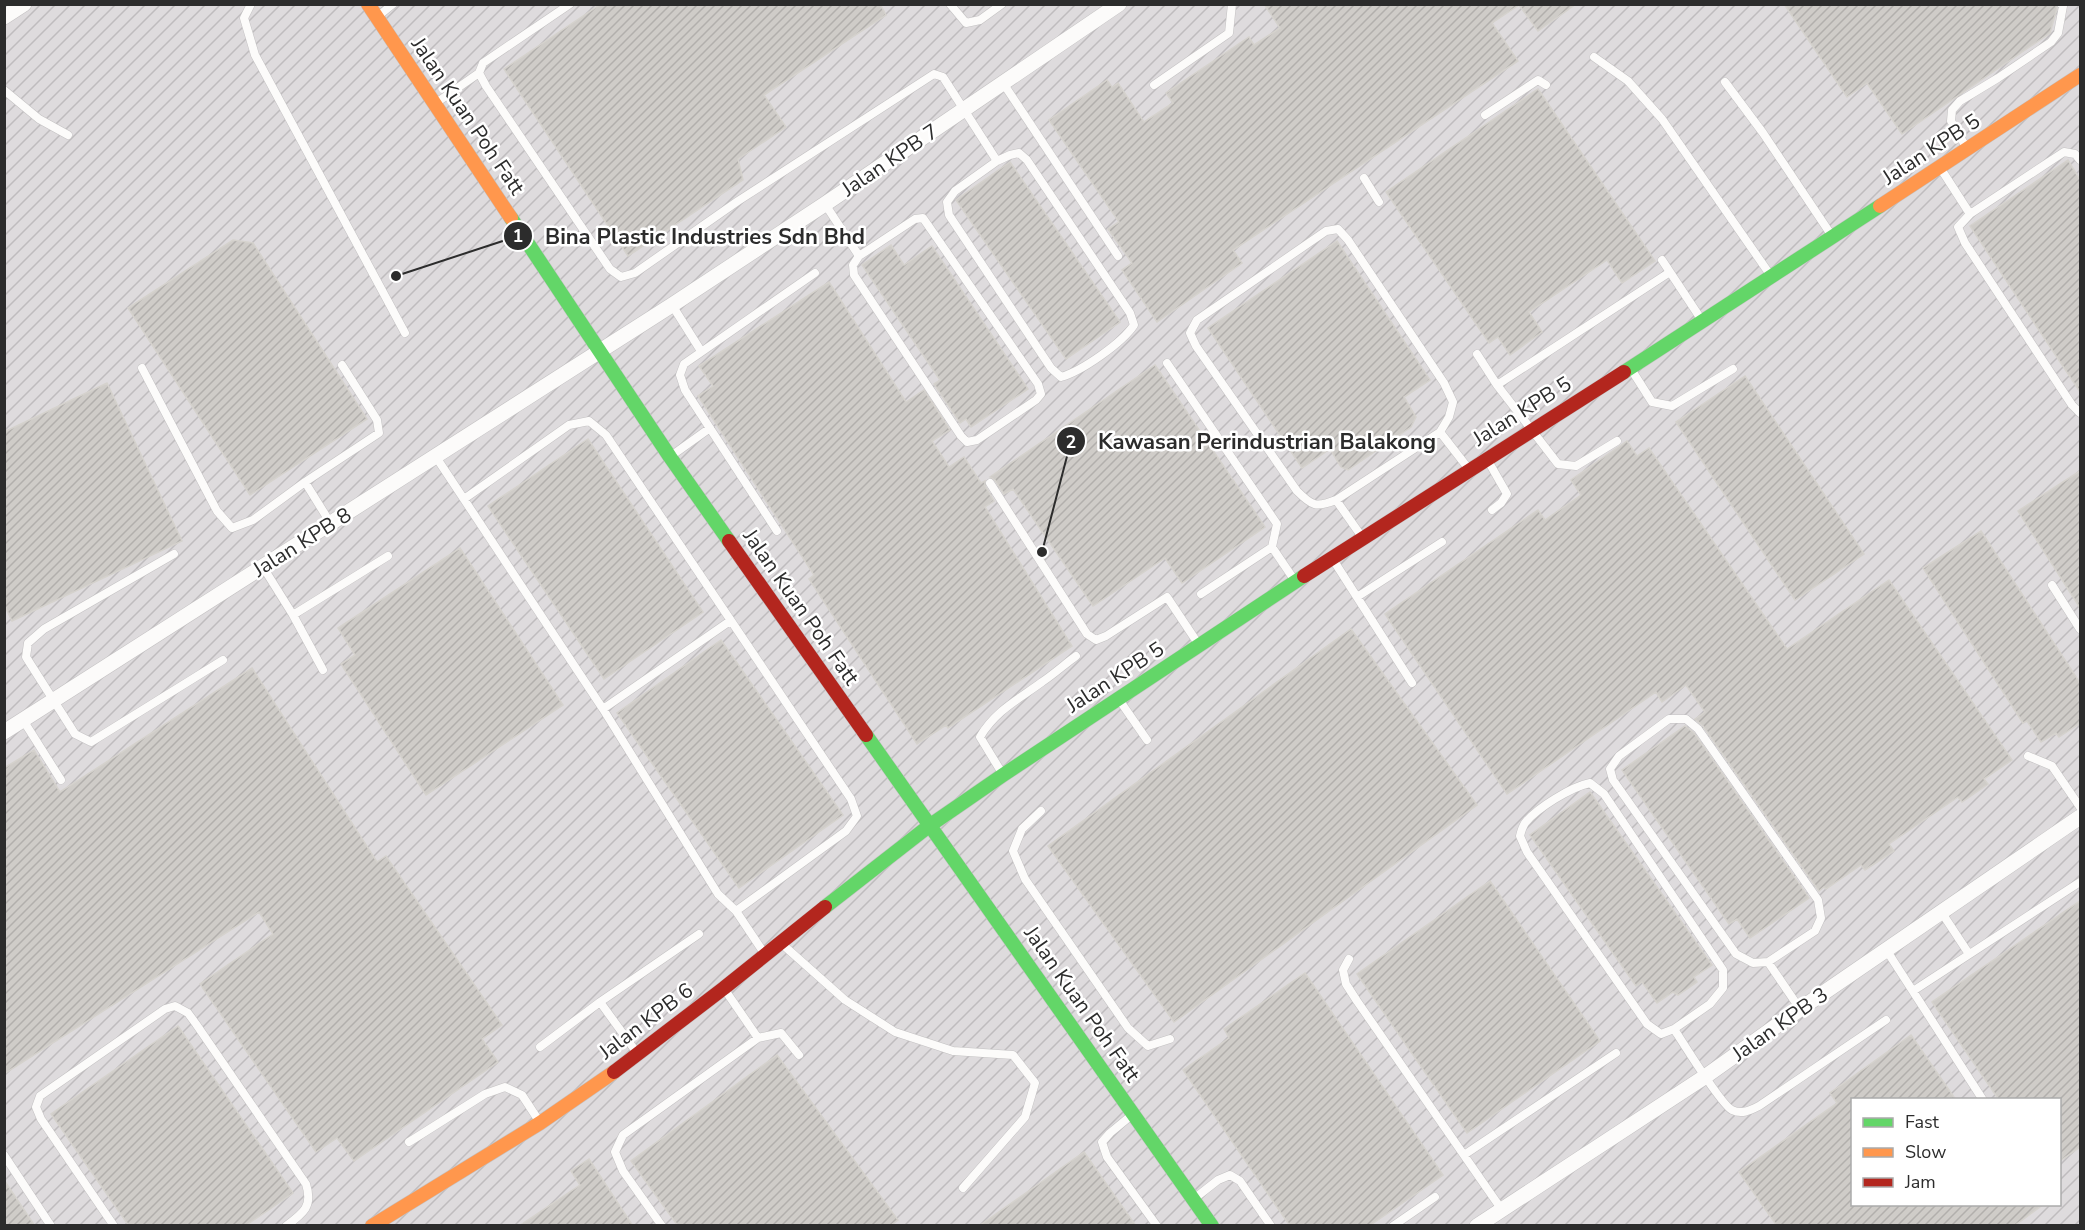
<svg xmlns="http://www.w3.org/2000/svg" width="2085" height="1230" viewBox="0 0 2085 1230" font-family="'Nunito Sans',sans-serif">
	<defs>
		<pattern id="industrial-furrows" width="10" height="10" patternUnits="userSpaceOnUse" patternTransform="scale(1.5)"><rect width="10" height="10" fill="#dedbdd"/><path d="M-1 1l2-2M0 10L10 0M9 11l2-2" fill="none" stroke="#bfbcbe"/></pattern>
		<pattern id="building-hatch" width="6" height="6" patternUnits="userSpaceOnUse" patternTransform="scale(1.5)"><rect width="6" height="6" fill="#cfccc8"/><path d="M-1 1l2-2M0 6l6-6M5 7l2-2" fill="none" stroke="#b2afac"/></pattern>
	</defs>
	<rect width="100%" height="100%" fill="#ebe6e1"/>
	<path fill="url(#industrial-furrows)" fill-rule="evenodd" d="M5,5h2075v1220l-2075,1zM1852,1100h208v104h-208z"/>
	<path fill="url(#building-hatch)" stroke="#d5d2cd" stroke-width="1.5" d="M601,4h279l6,11 -122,80 22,32 -48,32 5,21 -115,76 -124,-187z
		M1264,4h312l-38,27 -19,-26 -27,18 26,38 -285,189 9,13 -85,59 -35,-52 10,-7 -24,-34 11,-7 -70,-102 58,-40 5,7 6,-4 26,39 29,-19 -7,-10 83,-56 5,8 26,-17z
		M1784,4h271l2,4 -7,25 -148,101 -35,-51 -20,14z
		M1538,89l117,172 -33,22 -15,-23 -78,52 13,20 -32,23 -12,-18 -9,6 -103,-151z
		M2068,160l12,20v212l-110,-166z
		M1010,162l110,160 -54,37 -110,-159z
		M233,240l20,3 114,176 -117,76 -122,-187z
		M1337,241l93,139 -26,17 12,20 -5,10 -63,43 -7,-3 -11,-18 -28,19 -94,-140z
		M891,245l13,20 28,-19 96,143 -57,38 -5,-8 -6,4 -26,-39 6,-4 -78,-115z
		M829,282l77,120 18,-12 26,40 -18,11 17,26 15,-10 17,26 4,-2v5l9,15 -9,6 87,139 -124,82 -2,-3 -29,19 -108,-165 5,-4 -116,-179 15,-10 -14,-20z
		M1155,365l110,162 -83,56 -17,-25 -72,48 -80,-117 -9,5 -9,-14 -5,-3z
		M1745,376l119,178 -69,46 -119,-178z
		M107,383l75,158 -170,80 -8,-17v-172z
		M588,439l115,173 -99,67 -116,-173z
		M1627,441l10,15 12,-8 138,201 102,-69 123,180 -28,19 4,5 -26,18 -4,-5 -69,47 5,7 -29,19 -4,-5 -35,24 -2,-2 -5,4 -116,-165 -8,-7 10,-7 -19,-27 -24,17 -6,-10 -149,102 -122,-180 153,-104 7,10 36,-25 -10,-15z
		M2080,471v137l-62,-97z
		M1981,531l99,152v40l-21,14 -3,-4 -15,9 -14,-21 -4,2 -100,-155z
		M460,548l103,157 -137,90 -85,-131 14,-9 -17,-27z
		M1351,629l126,176 -303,217 -126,-176z
		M721,640l122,175 -104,73 -122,-175z
		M252,668l125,194 9,-6 116,169 -20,14 16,23 -144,99 -17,-23 -21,14 -116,-168 73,-50 -14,-22 -255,162v-306l30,-18 26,42z
		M1685,726l9,7 115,165 -59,40 -13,-19 -8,5 -107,-154z
		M1590,792l122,173 -18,12 3,5 -19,13 -5,-3 -16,11 -15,-21 -6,4 -106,-151z
		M1490,881l110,160 -133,92 -110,-159z
		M2080,901v246l-20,14v-61h-61l-67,-98z
		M1305,973l138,202 -74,51h-79l-107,-156 46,-32 -5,-9z
		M178,1026l115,167 -48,33h-116l-78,-112z
		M1911,1035l45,65h-104v104h192l-30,22h-237l-38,-54 98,-69 -7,-10z
		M777,1055l121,165 -8,6h-212l-47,-65z
		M1084,1152l52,74h-157z
		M589,1159l44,67h-114l61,-41 -9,-14z
		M4,1180l31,46h-31z"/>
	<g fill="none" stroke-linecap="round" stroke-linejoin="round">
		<defs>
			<path id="lane" d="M251,4l-7,14 11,37 150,278
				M570,4l-87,59 -4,10 7,13 124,183 11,8 14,-4 103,-72 196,-127 9,3 54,84 13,-6 9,-2 8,7 103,153 4,12c-12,18 -52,46 -73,52l-10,-9 -102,-153 -2,-13 8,-11 42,-30
				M950,4l16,19 14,-3 22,-16
				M377,17l16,-13
				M1594,57l34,24 34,38 109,157
				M1725,82l38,51 69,103
				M1003,83l115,173
				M1154,85l75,-52 3,-29
				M4,90l35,29 29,16
				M436,103l43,-30
				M1485,115l53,-35 8,5
				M1966,147l-15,-26 1,-11 8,-9 38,-23 53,-36 7,-9 5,-27 -2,-2
				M1941,169l29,45 94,-62 11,2 5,6
				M1364,178l15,24
				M825,204l34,52 56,-37 8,-1 115,166 3,10 -5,6 -59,40 -10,2 -6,-6 -107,-161 -1,-10 6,-9
				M1970,214l-12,13 7,16 107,162 8,8
				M1662,260l39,59
				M672,305l29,46
				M1477,354l20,31 61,79 18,2 41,-25
				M1167,363l110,161 -5,23
				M142,368l75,143 15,17 21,-8 52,-38 26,42
				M1631,369l21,33 20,4 61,-37
				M1497,385l173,-113
				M1440,432l28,36
				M671,456l39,-28
				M436,457l167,252 115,185 18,17 28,42
				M1487,459l20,35 -6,9 -9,7
				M305,482l74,-49 -2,-13 -35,-55
				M990,483l97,151 9,6 10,-4 61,-39 32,48
				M464,499l105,-74 20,-4 17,14 245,364 6,17 -11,15 -110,80
				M1336,500l104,-68 9,-15 4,-15 -9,-19 -96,-143 -10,-11 -12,2 -129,89 -7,13 6,13 101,145c15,15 19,17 39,9l26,37
				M777,531l-92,-141 -5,-15 4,-11 131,-91
				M174,554l-130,75 -16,14 -2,14 49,77 16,8 132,-82
				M1332,558l80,125
				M263,567l30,48 30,55
				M2052,585l28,44
				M1201,594l71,-47 23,34
				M1357,597l85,-55
				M293,615l95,-59
				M1120,701l27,39
				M603,709l127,-88
				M1669,719h17l12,10 120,171 3,18 -6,13 -47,31 -15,1 -17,-9 -123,-174 -3,-11 9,-13z
				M23,720l38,60
				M2028,756l24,10 28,41
				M1002,773l-22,-36c15,-26 39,-38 62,-55 12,-8 23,-18 34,-26
				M1041,811l-19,18 -9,22 12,28 103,149 20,18 22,-7
				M1942,913l27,41
				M782,944l63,56 50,32 58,19 60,4 22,28 -10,34 -62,71
				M1887,951l96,149
				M1349,959l-6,11 3,14 11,17 145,209
				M1768,962l32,47
				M725,990l33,48 23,-5 18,22
				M1913,991l167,-109
				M600,1002l37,51
				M1674,1029l36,-25 13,-16v-18l-119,-176 -14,-11c-19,4 -53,25 -65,40 -2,3 -4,9 -5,13l7,16 120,172 14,10 13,-5c9,14 48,77 58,81 10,5 19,0 27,-4l127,-86
				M540,1047l60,-45 99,-68
				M1133,1114l-23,19 -8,9 5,15 50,69
				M409,1142l76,-48 20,-7 17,8 17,26
				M4,1155l47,71
				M1464,1155l152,-102
				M1195,1198l23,-18 12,-5 10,6 31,45
				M114,1226l-73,-107 -5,-12 4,-11 125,-87 10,-3 13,7 8,11 110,160c7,22 -2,29 -20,42
				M662,1226l-39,-55 -8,-19 8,-17 135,-97
				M1393,1226l42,-29"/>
			<path id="street" d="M4,17l20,-13
				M4,732l668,-427 153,-101 294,-200
				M1477,1226l229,-150 94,-67 280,-192"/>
			<path id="fast" d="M511,218l159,239 59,84
				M1624,372l256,-166
				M866,735l346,491
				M825,907l104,-81 74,-51 301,-199"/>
			<path id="slow" d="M368,4l143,214
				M1880,206l200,-131
				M372,1226l168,-103 74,-51"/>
			<path id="jam" d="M729,541l137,194
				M1304,576l320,-204
				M614,1072l110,-84 101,-81"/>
		</defs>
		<use href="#lane" stroke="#c4c2c3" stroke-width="9"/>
		<use href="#street" stroke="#c4c2c3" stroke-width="16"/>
		<use href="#fast" stroke="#c4c2c3" stroke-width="15"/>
		<use href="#slow" stroke="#c4c2c3" stroke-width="15"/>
		<use href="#jam" stroke="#c4c2c3" stroke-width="15"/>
		<use href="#lane" stroke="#fcfbfa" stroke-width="8"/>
		<use href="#street" stroke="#fcfbfa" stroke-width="15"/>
		<use href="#fast" stroke="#63d668" stroke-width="14"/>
		<use href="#slow" stroke="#ff974d" stroke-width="14"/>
		<use href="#jam" stroke="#b3261e" stroke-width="14"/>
	</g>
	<g text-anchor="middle" stroke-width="5" stroke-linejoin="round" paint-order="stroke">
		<g font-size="21" fill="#2c2c2c" stroke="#fff">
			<text transform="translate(468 116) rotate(56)" y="7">Jalan Kuan Poh Fatt</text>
			<text transform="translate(1931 149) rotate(-33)" y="7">Jalan KPB 5</text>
			<text transform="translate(890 160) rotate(-34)" y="7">Jalan KPB 7</text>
			<text transform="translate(1522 411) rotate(-32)" y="7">Jalan KPB 5</text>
			<text transform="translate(302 542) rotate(-32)" y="7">Jalan KPB 8</text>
			<text transform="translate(801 607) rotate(55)" y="7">Jalan Kuan Poh Fatt</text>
			<text transform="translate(1115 677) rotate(-33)" y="7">Jalan KPB 5</text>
			<text transform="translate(1082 1004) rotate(55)" y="7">Jalan Kuan Poh Fatt</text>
			<text transform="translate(646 1021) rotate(-37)" y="7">Jalan KPB 6</text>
			<text transform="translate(1780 1024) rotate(-35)" y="7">Jalan KPB 3</text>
		</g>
	</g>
	<path fill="none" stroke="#2c2c2c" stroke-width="2" d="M396 276L518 236M1042 552L1071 441"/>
	<g fill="#2c2c2c" stroke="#fff" stroke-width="2">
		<circle cx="396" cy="276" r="6"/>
		<circle cx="1042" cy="552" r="6"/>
		<circle cx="518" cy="236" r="15"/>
		<circle cx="1071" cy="441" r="15"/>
	</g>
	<g font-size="18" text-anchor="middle" font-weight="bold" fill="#fff">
		<text x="518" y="242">1</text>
		<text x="1071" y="448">2</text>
	</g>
	<g font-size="22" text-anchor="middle" font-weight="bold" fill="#2c2c2c" stroke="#fff" stroke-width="5" stroke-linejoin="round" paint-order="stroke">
		<text x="705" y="244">Bina Plastic Industries Sdn Bhd</text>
		<text x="1267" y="449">Kawasan Perindustrian Balakong</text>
	</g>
	<rect width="2085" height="1230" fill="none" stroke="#2c2c2c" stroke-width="12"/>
	<rect x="1851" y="1098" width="210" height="108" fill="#ffffff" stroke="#ababab" stroke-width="1.5"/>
	<rect x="1863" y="1118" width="30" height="9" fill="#63d668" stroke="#ababab" stroke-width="1.5"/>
	<text x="1905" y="1128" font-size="18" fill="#2c2c2c">Fast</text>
	<rect x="1863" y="1148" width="30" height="9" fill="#ff974d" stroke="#ababab" stroke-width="1.5"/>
	<text x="1905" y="1158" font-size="18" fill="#2c2c2c">Slow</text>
	<rect x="1863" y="1178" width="30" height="9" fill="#b3261e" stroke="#ababab" stroke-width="1.5"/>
	<text x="1905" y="1188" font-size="18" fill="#2c2c2c">Jam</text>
</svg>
